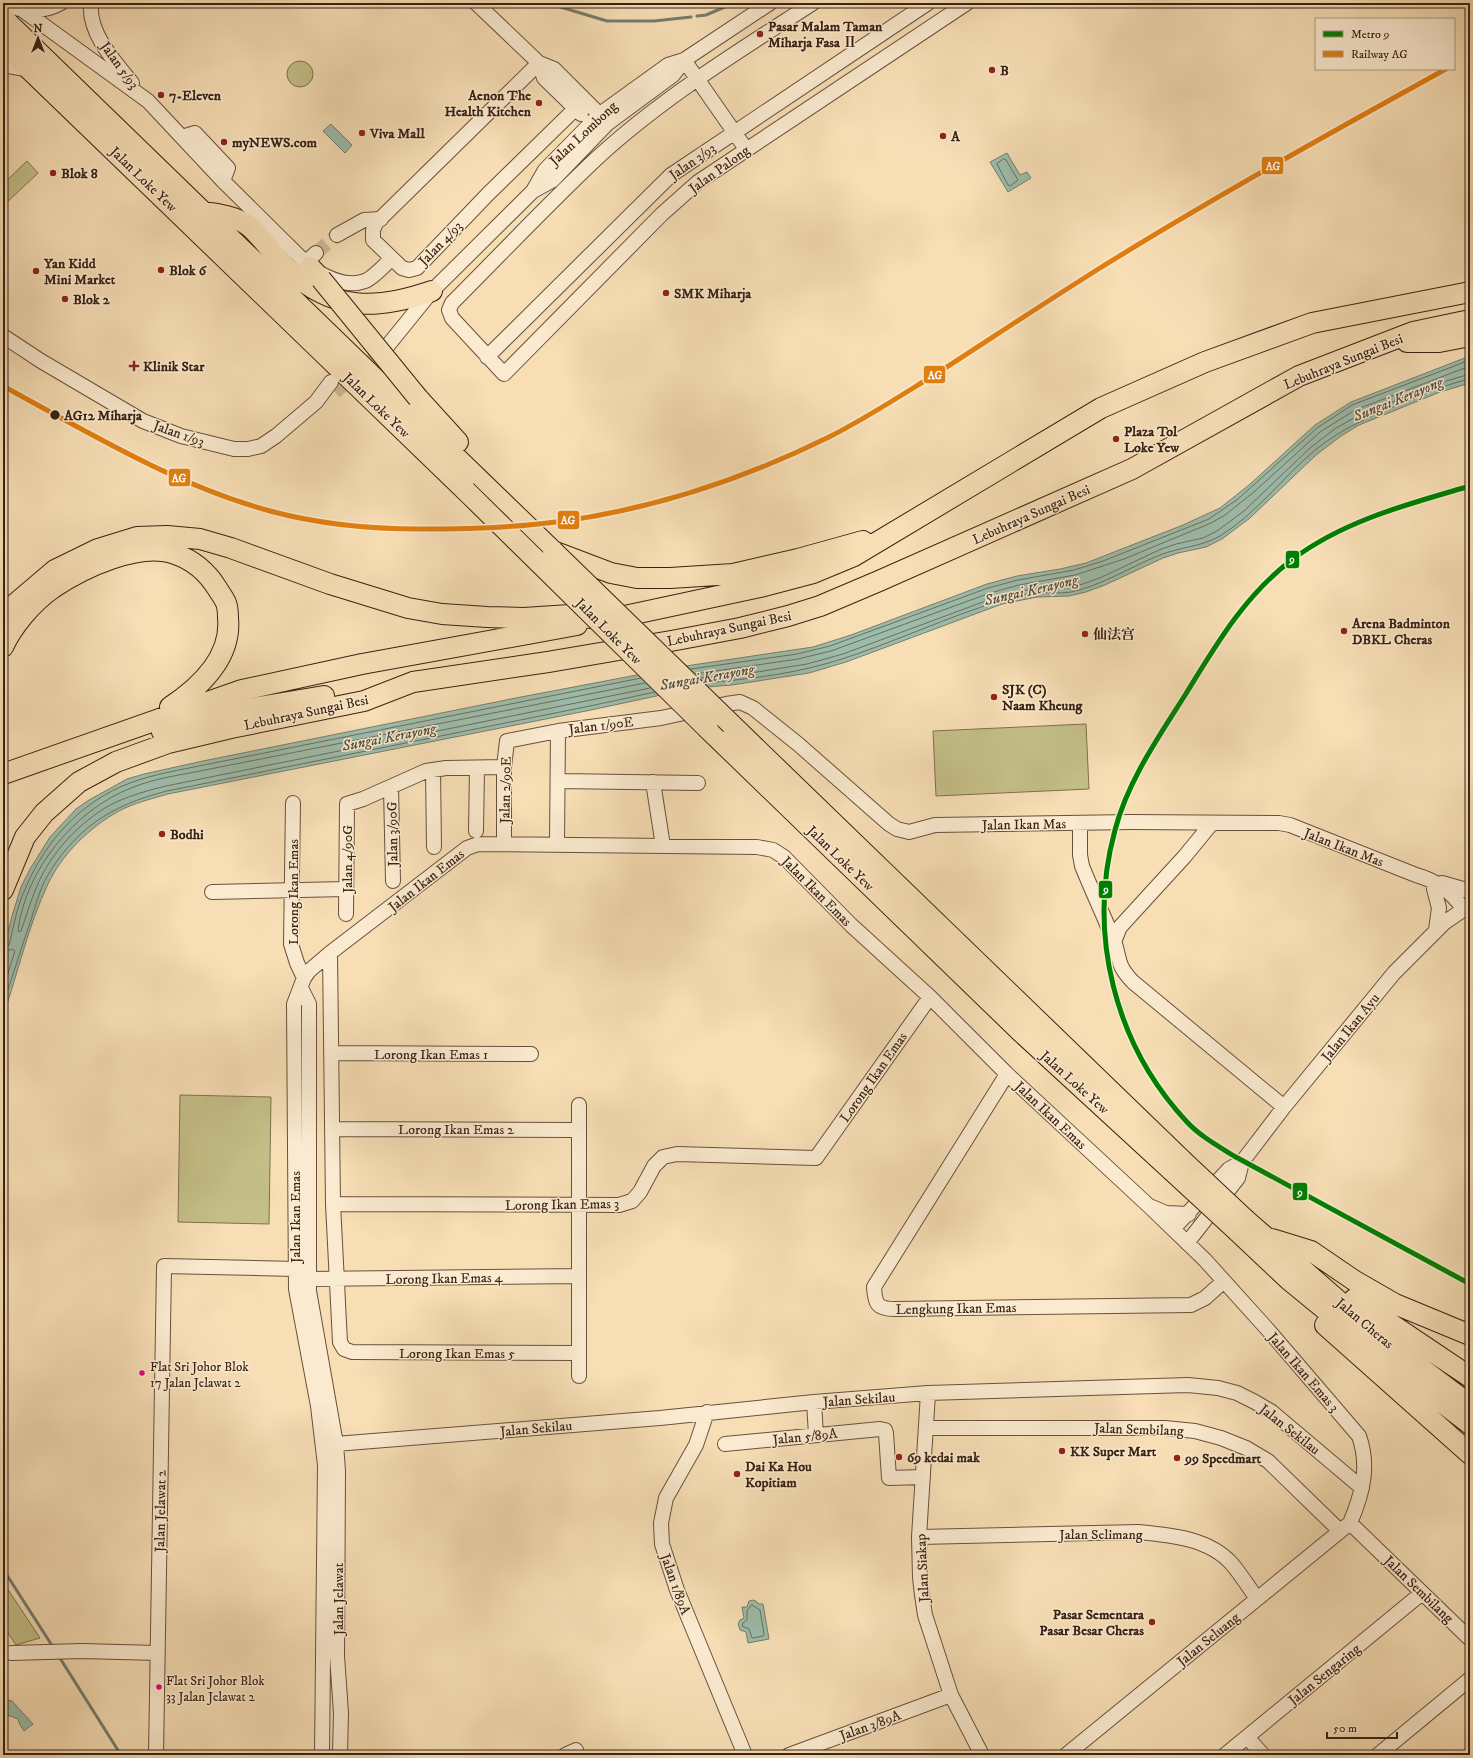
<svg xmlns="http://www.w3.org/2000/svg" width="1473" height="1758" viewBox="0 0 1473 1758" font-family="'IM FELL DW Pica','Noto Serif SC',serif">
	<rect width="100%" height="100%" fill="#f7deb5"/>
	<filter id="stains"><feTurbulence type="fractalNoise" baseFrequency=".005" numOctaves="4"/><feColorMatrix values="0 0 0 0 .2 0 0 0 0 .09 0 0 0 0 .02 0 0 0 .5 -.17"/></filter>
	<radialGradient id="worn" r=".72"><stop offset=".6" stop-color="#630" stop-opacity="0"/><stop offset="1" stop-color="#630" stop-opacity=".3"/></radialGradient>
	<path fill="#c4bf88" stroke="#7f704e" d="M287 74a13 13 0 1 1 26 0a13 13 0 1 1-26 0Z
		M27,161l11,12 -35,33v-22z
		M1086,724l3,65 -153,7 -3,-65z
		M180,1095l91,2 -2,127 -91,-2z
		M3,1582l37,56 -24,7 -13,-20z"/>
	<path fill="#9dbcab" stroke="#757e6e" d="M331,124l21,21 -7,8 -22,-22z
		M1007,153l13,22 7,-3 4,6 -23,14 -18,-30z
		M1470,356v27l-30,9 -81,33 -18,11 -25,19 -66,63 -28,21 -16,8 -28,6 -15,5 -58,27 -19,7 -17,4 -32,1 -35,7 -156,58 -37,11 -77,12 -26,2 -22,3 -93,20 -423,84c-17,5 -34,9 -49,17 -29,16 -57,43 -71,73 -20,42 -30,89 -45,132v-64l9,-36 9,-29 9,-18 20,-32 26,-28 13,-9 38,-21 17,-5 59,-13 318,-64 158,-30 134,-20 38,-12 136,-51 30,-8 43,-7 26,-6 97,-38 37,-17 29,-23 66,-60 36,-23z
		M753,1600l3,1 3,3h4l6,35 -21,4 -2,-11 -6,-2 -2,-6 2,-4 4,-2 -2,-11h5l2,-6z
		M3,1699l9,2 21,23 -9,7 -4,-6 -2,-6 -11,-4 -4,-4z"/>
	<g fill="none" stroke-linecap="round" stroke-linejoin="round">
		<path stroke="#6c6e5f" stroke-width="1" d="M1004,159l2,1 12,20 -8,6 -2,-1 -11,-21z
			M691,669l106,-15 33,-8 158,-58 30,-8 56,-10 29,-9 106,-42 29,-20 79,-71 35,-23 118,-45
			M695,674l103,-15 33,-8 159,-58 29,-8 56,-10 49,-16 87,-36 14,-8 30,-24 65,-59 35,-22 115,-44
			M700,678l32,-2 75,-12 36,-10 156,-58 37,-8h32l15,-4 19,-7 57,-27 17,-6 27,-6 14,-7 27,-20 66,-63 26,-20 20,-11 80,-33 34,-10
			M645,683l-440,87c-24,5 -50,8 -74,18 -56,22 -106,82 -113,143l1,1 2,-1c6,-17 11,-35 19,-52 15,-31 45,-62 76,-77 16,-7 33,-12 50,-16l484,-98
			M704,683c48,-4 96,-10 141,-25 52,-17 102,-41 155,-57 11,-4 25,-7 37,-8 11,-1 22,1 34,-1 32,-7 59,-25 89,-37 20,-8 41,-8 60,-19 36,-22 62,-58 94,-85 29,-24 62,-37 96,-51 20,-8 40,-17 60,-21
			M3,948l6,-3c5,-19 8,-40 17,-58 20,-47 56,-86 104,-104 24,-9 50,-13 74,-18l437,-87
			M3,953l9,-4 3,2 -12,38
			M3,1004c10,-28 18,-56 28,-84 4,-13 8,-28 14,-40 29,-51 66,-75 122,-89l423,-85 65,-14
			M752,1605l8,5 4,24 -1,2 -11,2 -3,-9 -7,-3 1,-3 4,-3v-9z"/>
		<path stroke="#757e6e" stroke-width="3" d="M547,3l60,18h47l37,-4
			M697,16l9,-1 28,-12
			M3,1569l50,78
			M58,1655l63,100"/>
		<path stroke="#d1b895" stroke-width="14" stroke-dasharray="14 7" stroke-linecap="butt" d="M316,253l21,-18
			M335,392l50,-43"/>
		<defs>
			<path id="minor" d="M3,3c19,10 40,10 58,0
				M91,3c-3,30 23,58 41,80
				M476,3l63,60 15,6 51,51
				M813,3c-74,48 -151,95 -216,155 -50,47 -97,97 -145,145l-3,7 3,8 52,56 158,-160 36,-32 269,-179
				M24,11l124,90 75,80 87,86c15,10 37,21 55,14 8,-3 20,-16 26,-22
				M684,60l62,89
				M539,63l-163,160 -3,7v10l29,28 7,2 8,-2 71,-74 88,-86
				M539,63l5,15 37,36
				M3,65l28,5
				M182,137l13,-4 33,35 -5,13
				M533,191l12,-21 55,-56 68,-49 16,-5 86,-57
				M337,235l27,-15 17,-1
				M306,262l10,-9
				M3,336l38,25 102,60 38,15 53,13h14l13,-3 15,-10 40,-34 15,-20
				M385,349l47,-58 101,-100 20,-11 55,-57 65,-48 11,-15
				M487,357l184,-182 257,-172
				M433,770l1,77
				M558,781l140,2
				M653,782l10,64
				M391,787l2,94
				M293,803l-2,141 6,19 7,15
				M1080,823v32l2,11c10,25 22,50 32,75 7,20 2,23 19,41l151,125
				M476,831l1,-63
				M504,844v-77l3,-26 51,-10 103,-13 65,-14 14,-2 13,6 45,36 91,80 8,5 12,3 26,-7 196,-3 148,1 11,2 126,50c21,6 34,16 47,33
				M557,844l1,-113
				M1442,883l28,8
				M1434,889l5,19 -3,22
				M212,892l134,-3
				M346,914l1,-110 16,-5 63,-28 20,-3 58,-1
				M1114,942l6,-15 65,-71 27,-33
				M330,953l3,251 7,138 4,7 8,3 227,1
				M301,988l8,16v287l27,153 2,27 -1,185 4,57 -1,42
				M332,1053l199,1
				M1007,1074l-133,213c1,17 3,22 21,22l296,-4 14,-7 19,-17
				M579,1105v271
				M333,1129l246,1
				M333,1204l286,1 13,-4 8,-9 14,-26 9,-9 14,-3 139,4 114,-161
				M1152,1207l14,6 23,1
				M1173,1229l56,-60 13,-7
				M1187,1243l51,-65 4,-16 42,-55 110,-134 50,-50 26,-18
				M928,1393l-9,144 1,40 2,18 3,20 26,80 31,60
				M814,1402l2,33
				M707,1412l-11,33 -30,53 -5,25 1,21 15,46 68,165
				M927,1428h238l30,3 26,7 25,10 22,13 72,70
				M725,1444l155,-15 5,1 1,3 3,45 34,-1
				M323,1445l337,-27 154,-16 114,-9 260,-8 30,3 19,5 18,9 17,10 90,76
				M1350,1523l120,116
				M919,1537l219,-5c32,3 71,6 94,32 9,11 17,23 25,35
				M11,1653l71,-2 75,2
				M1247,1737l16,18
				M156,1755l8,-489 131,3 14,10 270,-3
				M322,1755l3,-290 -7,-59 -22,-117 -2,-285 10,-26 5,-7 21,-18 137,-105 11,-4 279,3 16,3 11,7 67,68 79,72 77,77 142,132 56,54 64,71 90,105c11,31 3,59 -9,87l-284,232
				M565,1755l11,-5
				M789,1755l162,-60
				M1225,1755l197,-162
				M1378,1755l92,-76"/>
			<path id="highway" d="M3,18l550,533 58,22 26,5h33l63,-4 65,-15 65,-18
				M3,44l463,447
				M203,212c15,2 32,4 46,14 13,11 26,31 39,43 45,43 89,41 144,22
				M310,267l11,12
				M1407,342h32l31,-6
				M418,398l40,44
				M3,614l52,-44 43,-21 39,-12 30,-1 33,3 31,9 99,36 78,24 34,6 45,3 37,1 46,-3 36,5 154,-33 53,-14 41,-17 247,-148 104,-46 107,-39 158,-31
				M3,647c10,-22 30,-45 50,-59 30,-20 87,-47 122,-34 18,6 32,18 42,34 3,5 7,10 9,15 2,5 2,11 2,15 4,40 -28,69 -58,89
				M731,724l451,436
				M708,729l314,304 150,138
				M162,732l68,-20 94,-16
				M3,774l239,-84 120,-26 215,-39
				M3,890l22,-53 19,-24 35,-31 37,-20 52,-19 63,-15 133,-27 49,-19 135,-20 123,-21 69,-13 48,-12 32,-10 59,-25 253,-112 167,-93 114,-44 57,-12
				M1246,1220l134,117 90,68
				M1237,1231l52,49 94,77 87,67
				M1272,1239l39,12 44,30 40,23 75,31
				M1354,1299l116,78
				M1325,1325l145,129"/>
		</defs>
		<use href="#minor" stroke="#69503c" stroke-width="16"/>
		<use href="#highway" stroke="#3a2113" stroke-width="22"/>
		<use href="#minor" stroke="#faeacf" stroke-width="14"/>
		<use href="#highway" stroke="#f7deb5" stroke-width="20"/>
		<defs>
			<path id="highway-bridge" d="M321,279l97,119
				M466,491l242,238
				M553,551l178,173
				M1182,1160l64,60
				M1172,1171l65,60"/>
		</defs>
		<use href="#highway-bridge" stroke="#3a2113" stroke-width="22" stroke-linecap="butt"/>
		<use href="#highway-bridge" stroke="#f7deb5" stroke-width="20"/>
		<defs>
			<path id="rail-1" d="M3,386c86,47 172,99 267,125 48,13 100,18 150,18 45,0 91,-1 136,-7 94,-12 188,-43 273,-85 38,-19 74,-43 110,-65 54,-35 107,-70 161,-104 113,-70 230,-135 346,-199"/>
		</defs>
		<use href="#rail-1" stroke="#faeacf" stroke-width="8"/>
		<use href="#rail-1" stroke="#e17e10" stroke-width="5"/>
		<defs>
			<path id="metro-1" d="M1470,486c-61,18 -125,34 -177,73 -47,35 -76,84 -106,133 -27,43 -59,88 -72,138 -28,103 -1,214 72,292 13,14 31,24 47,34l236,128"/>
		</defs>
		<use href="#metro-1" stroke="#faeacf" stroke-width="8"/>
		<use href="#metro-1" stroke="#008000" stroke-width="5"/>
	</g>
	<g fill="#8f2418" stroke="#faeacf" stroke-width="1.5">
		<circle cx="760" cy="34" r="4"/>
		<circle cx="992" cy="70" r="4"/>
		<circle cx="161" cy="95" r="4"/>
		<circle cx="539" cy="103" r="4"/>
		<circle cx="362" cy="133" r="4"/>
		<circle cx="943" cy="136" r="4"/>
		<circle cx="224" cy="142" r="4"/>
		<circle cx="53" cy="173" r="4"/>
		<circle cx="161" cy="270" r="4"/>
		<circle cx="36" cy="271" r="4"/>
		<circle cx="666" cy="293" r="4"/>
		<circle cx="65" cy="299" r="4"/>
		<path d="M132 360h4v4h4v4h-4v4h-4v-4h-4v-4h4z"/>
		<circle cx="1116" cy="439" r="4"/>
		<circle cx="1344" cy="631" r="4"/>
		<circle cx="1085" cy="634" r="4"/>
		<circle cx="994" cy="697" r="4"/>
		<circle cx="162" cy="834" r="4"/>
		<circle cx="1062" cy="1451" r="4"/>
		<circle cx="899" cy="1457" r="4"/>
		<circle cx="1177" cy="1458" r="4"/>
		<circle cx="737" cy="1474" r="4"/>
		<circle cx="1152" cy="1622" r="4"/>
	</g>
	<circle fill="#3a2113" stroke="#faeacf" stroke-width="1.5" cx="55" cy="415" r="5.5"/>
	<g fill="#e5007d" stroke="#faeacf" stroke-width="1.5">
		<circle cx="142" cy="1373" r="3.5"/>
		<circle cx="159" cy="1687" r="3.5"/>
	</g>
	<g text-anchor="middle" stroke-width="3" stroke-linejoin="round" paint-order="stroke">
		<g font-size="13" fill="#3a2113" stroke="#faeacf" text-anchor="start">
			<text x="150" y="1371">Flat Sri Johor Blok<tspan x="150" dy="16">17 Jalan Jelawat 2</tspan></text>
			<text x="166" y="1685">Flat Sri Johor Blok<tspan x="166" dy="16">33 Jalan Jelawat 2</tspan></text>
		</g>
		<g font-size="14" font-weight="bold" fill="#3a2113" stroke="#faeacf" text-anchor="start">
			<text x="768" y="31">Pasar Malam Taman<tspan x="768" dy="16">Miharja Fasa Ⅱ</tspan></text>
			<text x="1000" y="75">B</text>
			<text x="169" y="100">7-Eleven</text>
			<text x="531" y="100" text-anchor="end">Aenon The<tspan x="531" dy="16">Health Kitchen</tspan></text>
			<text x="370" y="138">Viva Mall</text>
			<text x="951" y="141">A</text>
			<text x="232" y="147">myNEWS.com</text>
			<text x="61" y="178">Blok 8</text>
			<text x="44" y="268">Yan Kidd<tspan x="44" dy="16">Mini Market</tspan></text>
			<text x="169" y="275">Blok 6</text>
			<text x="674" y="298">SMK Miharja</text>
			<text x="73" y="304">Blok 2</text>
			<text x="143" y="371">Klinik Star</text>
			<text x="1124" y="436">Plaza Tol<tspan x="1124" dy="16">Loke Yew</tspan></text>
			<text x="1352" y="628">Arena Badminton<tspan x="1352" dy="16">DBKL Cheras</tspan></text>
			<text x="1093" y="639">仙法宫</text>
			<text x="1002" y="694">SJK (C)<tspan x="1002" dy="16">Naam Kheung</tspan></text>
			<text x="170" y="839">Bodhi</text>
			<text x="1070" y="1456">KK Super Mart</text>
			<text x="907" y="1462">69 kedai mak</text>
			<text x="1185" y="1463">99 Speedmart</text>
			<text x="745" y="1471">Dai Ka Hou<tspan x="745" dy="16">Kopitiam</tspan></text>
			<text x="1144" y="1619" text-anchor="end">Pasar Sementara<tspan x="1144" dy="16">Pasar Besar Cheras</tspan></text>
		</g>
		<g font-size="14" fill="#3a2113" stroke="#faeacf">
			<text transform="translate(120 65) rotate(54)" y="5">Jalan 5/93</text>
			<text transform="translate(583 133) rotate(-43)" y="5">Jalan Lombong</text>
			<text transform="translate(692 161) rotate(-35)" y="5">Jalan 3/93</text>
			<text transform="translate(719 169) rotate(-36)" y="5">Jalan Palong</text>
			<text transform="translate(144 179) rotate(44)" y="5">Jalan Loke Yew</text>
			<text transform="translate(440 243) rotate(-46)" y="5">Jalan 4/93</text>
			<text transform="translate(1343 361) rotate(-22)" y="5">Lebuhraya Sungai Besi</text>
			<text transform="translate(377 405) rotate(44)" y="5">Jalan Loke Yew</text>
			<text transform="translate(179 433) rotate(19)" y="5">Jalan 1/93</text>
			<text transform="translate(1031 514) rotate(-24)" y="5">Lebuhraya Sungai Besi</text>
			<text transform="translate(729 628) rotate(-12)" y="5">Lebuhraya Sungai Besi</text>
			<text transform="translate(609 631) rotate(45)" y="5">Jalan Loke Yew</text>
			<text transform="translate(306 712) rotate(-12)" y="5">Lebuhraya Sungai Besi</text>
			<text transform="translate(601 725) rotate(-7)" y="5">Jalan 1/90E</text>
			<text transform="translate(505 790) rotate(-89)" y="5">Jalan 2/90E</text>
			<text transform="translate(1024 824) rotate(-1)" y="5">Jalan Ikan Mas</text>
			<text transform="translate(392 834) rotate(-91)" y="5">Jalan 3/90G</text>
			<text transform="translate(1344 847) rotate(21)" y="5">Jalan Ikan Mas</text>
			<text transform="translate(841 858) rotate(44)" y="5">Jalan Loke Yew</text>
			<text transform="translate(347 859) rotate(-90)" y="5">Jalan 4/90G</text>
			<text transform="translate(426 880) rotate(-38)" y="5">Jalan Ikan Emas</text>
			<text transform="translate(817 891) rotate(45)" y="5">Jalan Ikan Emas</text>
			<text transform="translate(293 892) rotate(-90)" y="5">Lorong Ikan Emas</text>
			<text transform="translate(1350 1027) rotate(-51)" y="5">Jalan Ikan Ayu</text>
			<text x="431" y="1059">Lorong Ikan Emas 1</text>
			<text transform="translate(873 1077) rotate(-55)" y="5">Lorong Ikan Emas</text>
			<text transform="translate(1075 1082) rotate(42)" y="5">Jalan Loke Yew</text>
			<text transform="translate(1051 1115) rotate(43)" y="5">Jalan Ikan Emas</text>
			<text x="456" y="1134">Lorong Ikan Emas 2</text>
			<text transform="translate(562 1204) rotate(-1)" y="5">Lorong Ikan Emas 3</text>
			<text transform="translate(295 1217) rotate(-90)" y="5">Jalan Ikan Emas</text>
			<text transform="translate(444 1278) rotate(-1)" y="5">Lorong Ikan Emas 4</text>
			<text transform="translate(956 1308) rotate(-1)" y="5">Lengkung Ikan Emas</text>
			<text transform="translate(1365 1323) rotate(40)" y="5">Jalan Cheras</text>
			<text x="457" y="1358">Lorong Ikan Emas 5</text>
			<text transform="translate(1304 1372) rotate(49)" y="5">Jalan Ikan Emas 3</text>
			<text transform="translate(859 1399) rotate(-4)" y="5">Jalan Sekilau</text>
			<text transform="translate(536 1428) rotate(-5)" y="5">Jalan Sekilau</text>
			<text transform="translate(1139 1429) rotate(2)" y="5">Jalan Sembilang</text>
			<text transform="translate(1290 1429) rotate(38)" y="5">Jalan Sekilau</text>
			<text transform="translate(805 1436) rotate(-6)" y="5">Jalan 5/89A</text>
			<text transform="translate(160 1511) rotate(-89)" y="5">Jalan Jelawat 2</text>
			<text x="1101" y="1539">Jalan Selimang</text>
			<text transform="translate(922 1568) rotate(-93)" y="5">Jalan Siakap</text>
			<text transform="translate(676 1584) rotate(70)" y="5">Jalan 1/89A</text>
			<text transform="translate(1419 1589) rotate(44)" y="5">Jalan Sembilang</text>
			<text transform="translate(338 1599) rotate(-90)" y="5">Jalan Jelawat</text>
			<text transform="translate(1208 1639) rotate(-39)" y="5">Jalan Seluang</text>
			<text transform="translate(1324 1674) rotate(-39)" y="5">Jalan Sengaring</text>
			<text transform="translate(870 1725) rotate(-20)" y="5">Jalan 3/89A</text>
		</g>
		<g font-size="14" font-weight="bold" fill="#3a2113" stroke="#faeacf" text-anchor="start">
			<text x="64" y="420">AG12 Miharja</text>
		</g>
		<g font-size="15" font-style="italic" fill="#585041" stroke="#faeacf">
			<text transform="translate(1398 399) rotate(-22)" y="5">Sungai Kerayong</text>
			<text transform="translate(1031 590) rotate(-13)" y="5">Sungai Kerayong</text>
			<text transform="translate(707 677) rotate(-10)" y="5">Sungai Kerayong</text>
			<text transform="translate(389 737) rotate(-11)" y="5">Sungai Kerayong</text>
		</g>
	</g>
	<g stroke="#faeacf" stroke-width="1.5">
		<rect x="1261" y="156" width="23" height="19" rx="4" fill="#e17e10"/>
		<rect x="923" y="365" width="23" height="19" rx="4" fill="#e17e10"/>
		<rect x="168" y="468" width="23" height="19" rx="4" fill="#e17e10"/>
		<rect x="557" y="510" width="23" height="20" rx="4" fill="#e17e10"/>
		<rect x="1285" y="550" width="15" height="19" rx="4" fill="#008000"/>
		<rect x="1098" y="880" width="15" height="19" rx="4" fill="#008000"/>
		<rect x="1292" y="1182" width="16" height="19" rx="4" fill="#008000"/>
	</g>
	<g font-size="11" text-anchor="middle" font-weight="bold" fill="#fff">
		<text x="1273" y="170">AG</text>
		<text x="935" y="379">AG</text>
		<text x="179" y="482">AG</text>
		<text x="568" y="524">AG</text>
		<text x="1292" y="563">9</text>
		<text x="1106" y="893">9</text>
		<text x="1300" y="1196">9</text>
	</g>
	<rect width="1473" height="1758" fill="none" stroke="#f7deb5" stroke-width="16"/>
	<rect x="4" y="4" width="1465" height="1750" fill="none" stroke="#3a2113" stroke-width="2"/>
	<rect x="8" y="8" width="1457" height="1742" fill="none" stroke="#3a2113"/>
	<rect x="1315" y="18" width="140" height="52" fill="#faeacf" stroke="#ad9a84"/>
	<rect x="1323" y="31" width="20" height="6" fill="#008000" stroke="#ad9a84"/>
	<text x="1351" y="38" font-size="12" fill="#3a2113">Metro 9</text>
	<rect x="1323" y="51" width="20" height="6" fill="#e17e10" stroke="#ad9a84"/>
	<text x="1351" y="58" font-size="12" fill="#3a2113">Railway AG</text>
	<g transform="translate(38 38)" stroke="#faeacf" stroke-width="3" paint-order="stroke">
	<path d="M0-3L7 15L0 10L-7 15Z" fill="#3a2113"/>
	<text y="-6" font-size="11" font-weight="bold" text-anchor="middle" fill="#3a2113">N</text>
	</g>
	<path d="M1327 1732v6h70v-6" fill="none" stroke="#3a2113" stroke-width="2"/>
	<text x="1333" y="1732" font-size="12" fill="#3a2113" stroke="#faeacf" stroke-width="3" paint-order="stroke">50 m</text>
	<rect width="100%" height="100%" filter="url(#stains)"/>
	<rect width="100%" height="100%" fill="url(#worn)"/>
</svg>
